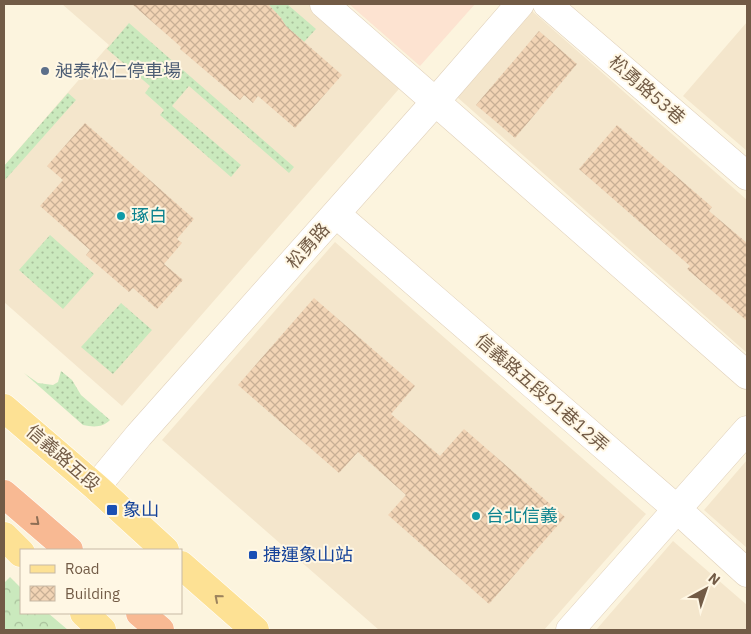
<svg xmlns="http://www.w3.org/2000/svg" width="751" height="634" viewBox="0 0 751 634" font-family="'IBM Plex Sans','Noto Sans TC',sans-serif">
	<defs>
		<pattern id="grass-dots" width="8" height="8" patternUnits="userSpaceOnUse" patternTransform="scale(1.25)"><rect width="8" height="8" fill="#cae9bd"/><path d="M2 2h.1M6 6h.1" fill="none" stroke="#a8c09b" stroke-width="1.8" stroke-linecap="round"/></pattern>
		<pattern id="forest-crowns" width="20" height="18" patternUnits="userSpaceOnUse" patternTransform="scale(1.25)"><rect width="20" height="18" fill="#cae9bd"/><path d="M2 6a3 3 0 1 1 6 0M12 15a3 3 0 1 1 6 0" fill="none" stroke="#a8c09b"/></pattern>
		<pattern id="building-cross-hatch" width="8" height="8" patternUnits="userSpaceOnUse" patternTransform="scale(1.25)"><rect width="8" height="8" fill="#f2d4b5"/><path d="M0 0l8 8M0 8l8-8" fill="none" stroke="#c8af95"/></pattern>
	</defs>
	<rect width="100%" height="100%" fill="#fcf4de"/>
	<path fill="#f4e6cc" d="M62,4h253l90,78 -283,324 -118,-104v-136l105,-121z
		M532,11l215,189v153l-290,-256z
		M747,22v129l-64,-55z
		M335,242l311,272 -102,116h-165l-217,-190z
		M747,460v88l-43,-38z
		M673,541l74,64v25h-151z"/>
	<path fill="#fde3d1" d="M349,4h126l-55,62z"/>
	<path fill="url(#grass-dots)" d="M268,4h19l29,25 -12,13 -18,-16 -5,-8z
		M129,23l165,144 -5,6 -100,-87 -17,20 69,59 -10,12 -71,-62 4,-5 -19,-17 5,-7 -43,-37z
		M68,93l8,7 -72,81v-15z
		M50,235l44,39 -31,35 -44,-39z
		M121,303l31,27 -39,44 -32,-27z
		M61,371l11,9 9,15 29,25c-8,8 -17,7 -27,5l-59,-52 14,10 15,2 5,-3z"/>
	<path fill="url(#forest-crowns)" d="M10,577l11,11v25h27l20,17h-64v-47z"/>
	<path fill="url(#building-cross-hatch)" d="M132,4h136l13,14 5,8 56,49 -47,53 -37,-32 -5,7 -9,-8 -4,5 -60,-51 1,-2z
		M539,31l38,33 -62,74 -39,-33z
		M85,123l109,96 -17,20 5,4 -18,21 19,16 -26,29 -24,-21 -4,4 -43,-37 4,-5 -50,-44 23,-26 -16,-14z
		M617,125l95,82 -3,4 38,32v78l-60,-52 3,-3 -111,-97z
		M314,298l101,88 -24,28 49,42 24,-27 101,88 -76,87 -101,-89 18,-20 -48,-43 -19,21 -101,-88z"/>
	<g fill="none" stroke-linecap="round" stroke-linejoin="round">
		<defs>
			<path id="minor" d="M324,4l423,371
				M547,4l200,172
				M336,214l342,296 69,63
				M96,487l43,-52 296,-333 85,-98
				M570,630l177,-200"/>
			<path id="major" d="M4,408l92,79 69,63
				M4,536l17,17
				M181,565l74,65
				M84,613l18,17"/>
			<path id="highway" d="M4,494l65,56
				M140,613l20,17"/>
		</defs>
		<use href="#minor" stroke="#e0d0ba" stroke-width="29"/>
		<use href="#major" stroke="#fff" stroke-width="29"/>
		<use href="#highway" stroke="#fff" stroke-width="29"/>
		<use href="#minor" stroke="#fff" stroke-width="28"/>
		<use href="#major" stroke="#fde194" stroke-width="28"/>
		<use href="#highway" stroke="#f8b993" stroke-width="28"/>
	</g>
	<defs><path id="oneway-chevron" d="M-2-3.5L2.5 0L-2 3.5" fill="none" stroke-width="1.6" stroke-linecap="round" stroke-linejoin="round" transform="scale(1.25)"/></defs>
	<use stroke="#8d6e55" href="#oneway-chevron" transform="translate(36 522) rotate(41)"/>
	<use stroke="#9c835d" href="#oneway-chevron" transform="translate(218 598) rotate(-139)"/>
	<circle fill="#5c6f8a" stroke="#fff7e4" stroke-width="2" cx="45" cy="71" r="5"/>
	<g fill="#0f9aa8" stroke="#fff7e4" stroke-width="2">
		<circle cx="121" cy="216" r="5"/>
		<circle cx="476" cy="516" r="5"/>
	</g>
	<g fill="#1a4fb4" stroke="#fff7e4" stroke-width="2">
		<rect x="106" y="504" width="12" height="12" rx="2.5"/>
		<rect x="248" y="550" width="10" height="10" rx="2.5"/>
	</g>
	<g text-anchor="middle" stroke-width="4" stroke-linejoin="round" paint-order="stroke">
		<g font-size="18" fill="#4e5e75" stroke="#fff7e4" text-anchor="start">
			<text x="55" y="77">昶泰松仁停車場</text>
		</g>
		<g font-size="18" fill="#725b46" stroke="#fff7e4">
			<text transform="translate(647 90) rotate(41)" y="6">松勇路53巷</text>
			<text transform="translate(308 246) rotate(-48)" y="6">松勇路</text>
			<text transform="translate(542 393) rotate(41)" y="6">信義路五段91巷12弄</text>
			<text transform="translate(63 458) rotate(41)" y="6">信義路五段</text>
		</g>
		<g font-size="18" fill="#0d838f" stroke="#fff7e4" text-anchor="start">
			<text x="131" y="222">琢白</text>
			<text x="486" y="522">台北信義</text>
		</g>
		<g font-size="18" fill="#164399" stroke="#fff7e4" text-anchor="start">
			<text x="123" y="516">象山</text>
			<text x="263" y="561">捷運象山站</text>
		</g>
	</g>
	<rect width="751" height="634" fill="none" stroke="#725b46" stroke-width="10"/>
	<rect x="20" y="549" width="162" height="65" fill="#fff7e4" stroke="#c7b9a5"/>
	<rect x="30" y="565" width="25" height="8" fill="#fde194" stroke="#c7b9a5"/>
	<text x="65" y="574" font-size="15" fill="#725b46">Road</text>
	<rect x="30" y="586" width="25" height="15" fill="url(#building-cross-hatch)" stroke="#c7b9a5"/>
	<text x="65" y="599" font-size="15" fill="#725b46">Building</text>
	<g transform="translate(706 589) rotate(40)" stroke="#fff7e4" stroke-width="4" paint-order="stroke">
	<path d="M0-4L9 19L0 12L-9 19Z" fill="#725b46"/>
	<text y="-8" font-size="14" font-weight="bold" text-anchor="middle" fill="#725b46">N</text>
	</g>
</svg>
